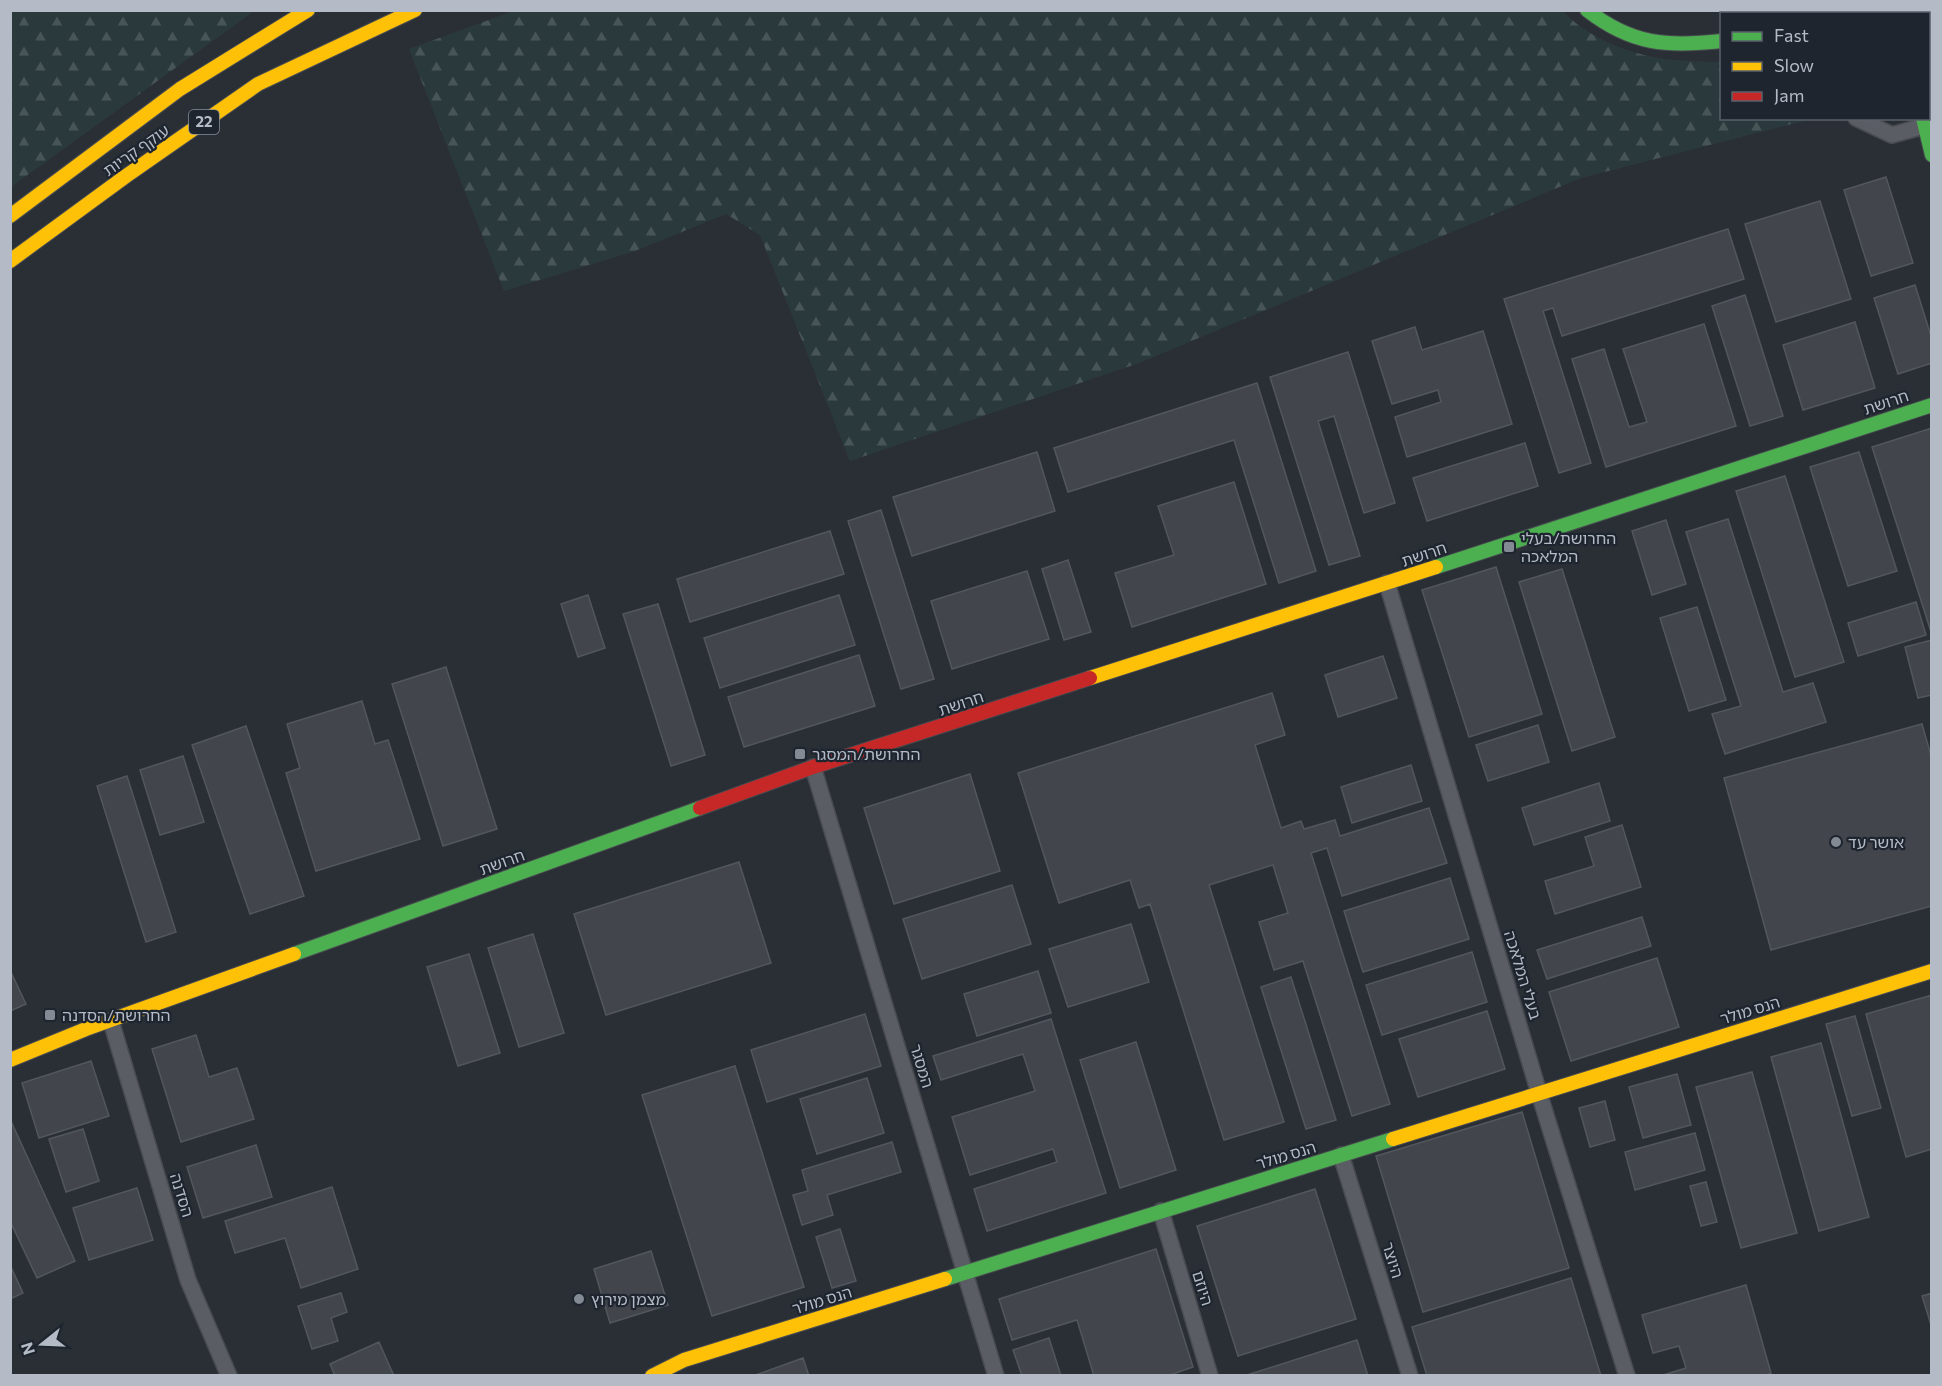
<svg xmlns="http://www.w3.org/2000/svg" width="1942" height="1386" viewBox="0 0 1942 1386" font-family="Commissioner,'Noto Sans Hebrew',sans-serif">
	<defs>
		<pattern id="forest-firs" width="22" height="20" patternUnits="userSpaceOnUse" patternTransform="scale(1.5)"><rect width="22" height="20" fill="#2a3a3c"/><path d="M5 1l3.5 6h-7zM16 11l3.5 6h-7z" fill="#475557"/></pattern>
	</defs>
	<rect width="100%" height="100%" fill="#2a2f36"/>
	<path fill="url(#forest-firs)" d="M11,10h243v1l-243,176z
		M516,10l1047,1c22,25 62,41 95,47 18,3 37,3 56,4l7,-1 1,57 89,1 -230,59 -442,185 -289,98 -90,-226 -34,-21 -91,37 -131,40 -95,-242z"/>
	<path fill="#42464c" stroke="#52565d" stroke-width="1.5" d="M1886,177l27,86 -42,13 -27,-86z
		M1820,201l31,98 -75,23 -31,-98z
		M1728,229l16,50 -182,57 -9,-28 -10,3 48,152 -32,10 -55,-174z
		M1915,285l17,54v24l-34,11 -24,-76z
		M1745,295l38,121 -33,10 -38,-120z
		M1855,322l20,66 -72,22 -20,-65z
		M1704,324l32,102 -130,41 -34,-108 32,-10 25,78 18,-5 -24,-73z
		M1415,327l7,23 61,-19 29,93 -105,33 -12,-40 46,-15 -3,-12 -46,14 -20,-63z
		M1348,352l47,151 -31,10 -30,-97 -16,5 42,135 -31,9 -59,-188z
		M1257,383l59,188 -37,12 -45,-143 -166,52 -14,-44z
		M1932,428v204h-1l-59,-185z
		M1525,443l13,43 -111,35 -14,-43z
		M1037,452l18,59 -143,45 -19,-59z
		M1859,452l38,119 -49,15 -38,-119z
		M1785,476l59,186 -49,15 -59,-186z
		M1234,482l32,102 -134,43 -17,-54 59,-18 -16,-49z
		M881,510l53,169 -33,10 -53,-168z
		M1728,519l55,173 30,-9 13,39 -101,32 -13,-40 29,-8 -55,-174z
		M1666,520l20,64 -34,11 -20,-64z
		M830,531l14,43 -154,48 -13,-43z
		M1068,560l23,72 -27,8 -22,-71z
		M1496,567l46,147 -73,23 -47,-147z
		M1562,569l53,168 -43,14 -53,-169z
		M1027,571l22,68 -97,30 -21,-68z
		M588,595l17,53 -27,9 -17,-53z
		M839,595l16,50 -135,43 -16,-50z
		M1916,602l10,33 -68,21 -10,-33z
		M658,604l47,151 -34,11 -48,-152z
		M1697,607l29,93 -37,11 -29,-93z
		M1932,640v55l-14,3 -13,-51z
		M859,655l16,51 -131,41 -16,-50z
		M1383,656l14,42 -59,19 -13,-42z
		M446,667l51,162 -54,17 -51,-162z
		M1272,693l13,42 -30,10 26,83 20,-7 3,8 31,-9 5,16 89,-28 18,55 -105,33 -15,-48 -16,5 79,251 -38,12 -49,-155 -29,9 -15,-48 29,-9 -15,-48 -64,20 75,237 -60,18 -74,-236 -11,4 -9,-28 -71,23 -41,-130z
		M362,701l13,43 13,-4 32,99 -104,32 -30,-98 14,-5 -13,-44z
		M1922,724l10,35v147l-161,44 -47,-172z
		M1538,725l11,37 -61,19 -12,-36z
		M246,726l58,170 -54,18 -58,-169z
		M183,756l21,66 -44,13 -20,-65z
		M1411,765l11,36 -70,22 -11,-36z
		M970,774l30,97 -106,33 -30,-96z
		M127,776l49,156 -30,10 -49,-156z
		M1599,783l11,38 -76,24 -12,-37z
		M1622,825l19,62 -86,27 -10,-33 49,-15 -9,-29z
		M739,862l32,101 -165,52 -32,-101z
		M1450,878l19,61 -106,33 -19,-61z
		M1012,885l19,59 -109,35 -19,-60z
		M1642,917l9,29 -104,33 -10,-29z
		M1131,924l18,58 -81,25 -19,-58z
		M533,934l31,99 -45,14 -31,-99z
		M1472,952l15,50 -105,33 -16,-50z
		M469,954l31,99 -42,13 -31,-99z
		M1657,958l22,69 -108,34 -22,-69z
		M10,970l16,34 -16,7z
		M1038,971l13,42 -74,23 -13,-42z
		M1291,977l45,143 -30,9 -45,-142z
		M1932,995v154l-26,8 -40,-143z
		M1487,1011l18,58 -87,28 -19,-58z
		M865,1014l16,52 -114,36 -16,-52z
		M1855,1016l26,92 -29,8 -26,-92z
		M1051,1019l55,174 -119,38 -13,-42 83,-27 -4,-13 -83,26 -18,-58 83,-26 -12,-37 -82,26 -8,-24z
		M196,1035l13,42 28,-9 17,51 -73,23 -29,-93z
		M1136,1042l40,128 -56,18 -40,-128z
		M1821,1043l48,174 -50,14 -48,-174z
		M91,1061l18,55 -70,22 -17,-55z
		M735,1066l69,221 -92,29 -70,-221z
		M1752,1072l45,161 -56,15 -45,-161z
		M1677,1074l14,51 -48,13 -14,-51z
		M867,1078l17,55 -67,21 -17,-55z
		M1605,1101l10,39 -25,7 -11,-39z
		M1522,1112l47,156 -146,44 -47,-156z
		M10,1119l65,142 -38,17 -27,-57z
		M83,1129l16,52 -33,11 -17,-53z
		M1695,1133l10,37 -70,20 -10,-38z
		M892,1142l9,30 -74,23 6,20 -31,10 -9,-30 15,-4 -6,-21z
		M256,1145l16,52 -69,21 -16,-51z
		M1706,1182l11,40 -16,4 -11,-40z
		M332,1187l26,82 -57,19 -16,-50 -50,15 -10,-32z
		M137,1188l16,52 -64,20 -16,-52z
		M1315,1189l41,130 -118,37 -41,-130z
		M840,1229l16,52 -24,7 -16,-51z
		M1156,1249l37,118 -26,9h-73l-17,-56 -65,20 -13,-41z
		M651,1251l17,54 -58,18 -16,-54z
		M10,1265l13,28 -13,6z
		M1571,1278l30,98h-174l-15,-49z
		M1746,1285l25,88 -8,3h-103l26,-8 -7,-22 -26,7 -11,-38z
		M341,1293l6,19 -16,6 7,23 -26,8 -14,-43z
		M1932,1293v35l-10,-32z
		M1049,1338l12,38h-39l-9,-26z
		M1357,1340l11,36h-124z
		M379,1342l15,34h-59l-5,-12z
		M803,1358l6,18h-56z"/>
	<g fill="none" stroke-linecap="round" stroke-linejoin="round">
		<defs>
			<path id="street" d="M1856,118l36,17 32,-9
				M1387,583l152,510 88,283
				M813,767l183,609
				M111,1021l77,259 41,96
				M1341,1155l69,221
				M1161,1211l49,165"/>
			<path id="fast" d="M1587,10c45,35 80,37 135,31
				M1896,10l1,4
				M1842,14l14,-4
				M1923,118l9,37
				M1436,567l496,-162
				M294,954l406,-146
				M945,1279l448,-140"/>
			<path id="slow" d="M10,216l170,-127 128,-79
				M10,261l116,-85 132,-92 157,-74
				M1090,678l346,-111
				M10,1060l76,-31 208,-75
				M1393,1139l539,-168
				M652,1376l32,-16 261,-81"/>
			<path id="jam" d="M700,808l113,-41 277,-89"/>
		</defs>
		<use href="#street" stroke="#484b50" stroke-width="18"/>
		<use href="#fast" stroke="#484b50" stroke-width="16"/>
		<use href="#slow" stroke="#484b50" stroke-width="16"/>
		<use href="#jam" stroke="#484b50" stroke-width="16"/>
		<use href="#street" stroke="#5a5d63" stroke-width="15"/>
		<use href="#fast" stroke="#4caf50" stroke-width="14"/>
		<use href="#slow" stroke="#ffc107" stroke-width="14"/>
		<use href="#jam" stroke="#c62828" stroke-width="14"/>
	</g>
	<g fill="#848a94" stroke="#1e252f" stroke-width="2">
		<rect x="1503" y="541" width="12" height="12" rx="3"/>
		<rect x="794" y="748" width="12" height="12" rx="3"/>
		<circle cx="1836" cy="842" r="6"/>
		<rect x="44" y="1009" width="12" height="12" rx="3"/>
		<circle cx="579" cy="1299" r="6"/>
	</g>
	<g text-anchor="middle" stroke-width="4.5" stroke-linejoin="round" paint-order="stroke">
		<rect fill="#1e252f" stroke="#888e99" stroke-width="1.5" x="189" y="110" width="30" height="24" rx="4.5"/>
		<g font-size="15" font-weight="bold" fill="#b5bbc6">
			<text x="204" y="127">22</text>
		</g>
		<g font-size="16" fill="#b5bbc6" stroke="#1e252f">
			<text transform="translate(136 150) rotate(-35)" y="6">עוקף קריות</text>
			<text transform="translate(1886 402) rotate(-18)" y="6">חרושת</text>
			<text transform="translate(1424 554) rotate(-18)" y="6">חרושת</text>
			<text transform="translate(961 703) rotate(-18)" y="6">חרושת</text>
			<text transform="translate(502 862) rotate(-20)" y="6">חרושת</text>
			<text transform="translate(1523 975) rotate(73)" y="6">בעלי המלאכה</text>
			<text transform="translate(1750 1010) rotate(-17)" y="6">הנס מולר</text>
			<text transform="translate(922 1066) rotate(73)" y="6">המסגר</text>
			<text transform="translate(1286 1155) rotate(-17)" y="6">הנס מולר</text>
			<text transform="translate(182 1195) rotate(73)" y="6">הסדנה</text>
			<text transform="translate(1393 1260) rotate(73)" y="6">היוצר</text>
			<text transform="translate(1203 1288) rotate(73)" y="6">היוזם</text>
			<text transform="translate(822 1300) rotate(-17)" y="6">הנס מולר</text>
		</g>
		<g font-size="16" fill="#b5bbc6" stroke="#1e252f" text-anchor="start">
			<text x="1521" y="544">החרושת/בעלי<tspan x="1521" dy="18">המלאכה</tspan></text>
			<text x="812" y="760">החרושת/המסגר</text>
			<text x="1848" y="848">אושר עד</text>
			<text x="62" y="1021">החרושת/הסדנה</text>
			<text x="591" y="1305">מצמן מירוץ</text>
		</g>
	</g>
	<rect width="1942" height="1386" fill="none" stroke="#b5bbc6" stroke-width="24"/>
	<rect x="1720" y="12" width="210" height="108" fill="#1e252f" stroke="#5a616b" stroke-width="1.5"/>
	<rect x="1732" y="32" width="30" height="9" fill="#4caf50" stroke="#5a616b" stroke-width="1.5"/>
	<text x="1774" y="42" font-size="18" fill="#b5bbc6">Fast</text>
	<rect x="1732" y="62" width="30" height="9" fill="#ffc107" stroke="#5a616b" stroke-width="1.5"/>
	<text x="1774" y="72" font-size="18" fill="#b5bbc6">Slow</text>
	<rect x="1732" y="92" width="30" height="9" fill="#c62828" stroke="#5a616b" stroke-width="1.5"/>
	<text x="1774" y="102" font-size="18" fill="#b5bbc6">Jam</text>
	<g transform="translate(42 1344) rotate(252)" stroke="#1e252f" stroke-width="4.5" paint-order="stroke">
	<path d="M0-4.5L10 22L0 15L-10 22Z" fill="#b5bbc6"/>
	<text y="-9" font-size="16" font-weight="bold" text-anchor="middle" fill="#b5bbc6">N</text>
	</g>
</svg>
